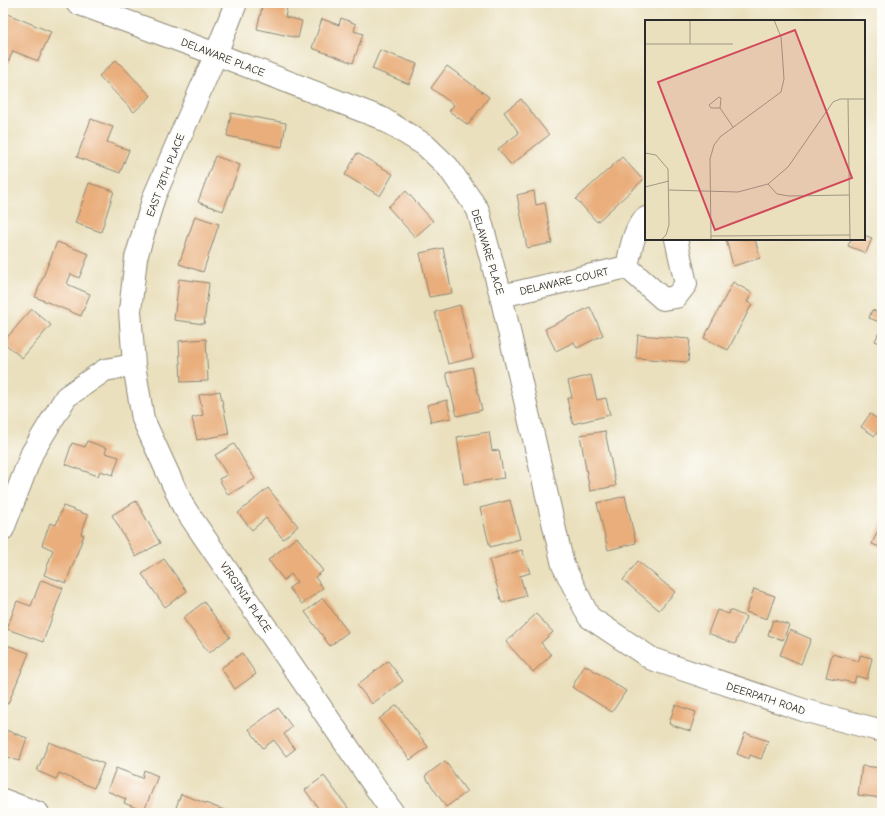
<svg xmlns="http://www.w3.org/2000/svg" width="885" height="816" viewBox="0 0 885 816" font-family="'Comic Neue',sans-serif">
	<rect width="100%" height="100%" fill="#fdfcf7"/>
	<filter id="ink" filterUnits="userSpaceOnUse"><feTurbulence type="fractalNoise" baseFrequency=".025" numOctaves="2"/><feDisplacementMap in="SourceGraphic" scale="8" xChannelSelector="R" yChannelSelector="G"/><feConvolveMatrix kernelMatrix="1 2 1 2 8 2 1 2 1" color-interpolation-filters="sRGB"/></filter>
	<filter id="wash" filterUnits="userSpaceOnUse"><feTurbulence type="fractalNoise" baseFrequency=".012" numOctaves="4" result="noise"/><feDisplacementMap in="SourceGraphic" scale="16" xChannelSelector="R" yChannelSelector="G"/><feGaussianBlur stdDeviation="0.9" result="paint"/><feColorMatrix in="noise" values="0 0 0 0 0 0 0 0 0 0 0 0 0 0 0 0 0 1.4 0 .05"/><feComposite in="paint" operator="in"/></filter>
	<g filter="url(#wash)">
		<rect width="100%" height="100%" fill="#eae0be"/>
		<g id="blocks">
			<path fill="#e9ae7b" d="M263,3h25l-3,14 17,4 -4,17 -41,-9z
				M5,13l46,19 -13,29 -25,-10 -8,19 -2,-1v-51z
				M341,18l15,6 -2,7 9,3 -10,29 -41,-15 10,-29 17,6z
				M380,50l37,14 -8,20 -37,-15z
				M116,60l35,36 -17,16 -35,-36z
				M447,66l42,31 -21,28 -19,-14 5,-6 -23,-17z
				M521,99l28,36 -38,30 -13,-16 21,-16 -15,-21z
				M231,113l55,10 -4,24 -55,-11z
				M91,119l22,8 -6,15 22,8 -9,23 -43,-16z
				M357,153l36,21 -13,22 -35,-21z
				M215,156l25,9 -17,46 -25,-9z
				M622,157l21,23 -46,42 -21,-23z
				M89,183l25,8 -13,41 -26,-9z
				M406,191l27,30 -18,16 -27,-30z
				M534,191l2,14 9,-2 7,40 -25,5 -10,-53z
				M195,216l24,8 -16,48 -24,-8z
				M864,235l8,3 -6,15 -18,-7 3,-7h13z
				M726,239h29l5,19 -27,8z
				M57,242l32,12 -10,24 -8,-4 -4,10 23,10 -9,22 -46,-19z
				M443,248l9,45 -23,4 -9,-44z
				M179,279l30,4 -5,41 -30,-4z
				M733,282l19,11 -5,9 5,2 -24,46 -24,-12z
				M460,305l13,53 -25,6 -13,-52z
				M590,307l13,28 -26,13 -3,-6 -18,9 -11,-22z
				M32,309l19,16 -29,33 -19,-16z
				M872,310l10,4v9l-13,-5z
				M882,326v18l-7,-3z
				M638,335l52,4 -2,23 -52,-4z
				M206,339l2,42 -27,1 -2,-41z
				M472,367l10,43 -25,6 -11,-43z
				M591,375l6,25 9,-2 4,17 -37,9 -6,-25 5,-2 -4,-16z
				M220,391l9,43 -32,6 -5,-22 11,-3 -4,-20z
				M447,400l4,18 -20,4 -4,-17z
				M870,414l12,8v3l-7,11 -14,-9z
				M605,431l11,55 -26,5 -10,-56z
				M489,432l3,19 7,-1 5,28 -40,6 -7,-47z
				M87,441l20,7 -2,5 14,4 -6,18 -13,-4 -2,5 -33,-12 7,-21 13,4z
				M234,444l21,35 -27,16 -9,-16 8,-4 -12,-20z
				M268,488l30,38 -15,13 -17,-21 -14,12 -14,-17z
				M625,496l11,47 -28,7 -11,-47z
				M510,500l10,39 -30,8 -10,-39z
				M136,501l24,42 -24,14 -24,-42z
				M63,506l25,9 -7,19 3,1 -18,48 -22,-8 9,-25 -11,-5 8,-22 6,2z
				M882,521v27l-10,-4z
				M297,537l26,34 -8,6 8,11 -21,16 -13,-16 8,-6 -6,-8 -7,6 -16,-20z
				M522,550l8,23 -10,3 6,20 -24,7 -13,-43z
				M164,559l23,32 -22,16 -23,-33z
				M638,561l37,31 -16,18 -36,-30z
				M41,580l22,8 -20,54 -36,-13 10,-28 14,5z
				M754,589l21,7 -8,23 -21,-7z
				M323,598l25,34 -18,14 -25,-34z
				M204,602l26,35 -21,16 -26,-35z
				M717,610l12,4 1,-4 16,7 -11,27 -27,-11z
				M536,614l17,18 -12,11 10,12 -18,17 -27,-30z
				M773,620l16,5 -6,15 -15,-5z
				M790,630l21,9 -10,25 -21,-9z
				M4,644l25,9 -21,51 -5,-2v-55z
				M242,653l14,21 -21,15 -14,-21z
				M832,654l27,7 1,-6 12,3 -5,21 -11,-3 -2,7 -28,-6z
				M388,661l15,20 -31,23 -15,-19z
				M585,665l41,26 -14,21 -40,-25z
				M397,705l31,42 -18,13 -31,-41z
				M675,705l21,7 -6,19 -21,-7z
				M278,708l14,19 -8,7 11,15 -9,7 -12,-16 -11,8 -14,-19z
				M3,729l24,9 -8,23 -16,-6z
				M745,733l23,8 -7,18 -11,-4 -1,4 -12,-5z
				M49,742l55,22 -10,24 -35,-15 -3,6 -19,-8z
				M445,761l22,31 -21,15 -21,-31z
				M862,766l20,2v30l-24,-3z
				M116,768l26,10 2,-8 14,6 -14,35 -20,-8 2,-4 -19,-8z
				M324,776l27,36 -1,1h-28l-17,-23z
				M181,794l51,19h-58z"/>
		</g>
	</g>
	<g filter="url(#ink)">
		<use href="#blocks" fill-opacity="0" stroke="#8a8674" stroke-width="1"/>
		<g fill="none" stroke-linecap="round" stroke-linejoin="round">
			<defs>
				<path id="minor" d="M77,3l139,51 165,64 44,27 23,22 30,43 23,86 62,269 26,52 63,42 151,51 72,19 7,1
					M627,267l36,32 13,-2 10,-13 -10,-45
					M627,267c3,-14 7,-41 19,-49
					M501,296l126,-29
					M134,365l9,54 40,87 210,307
					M3,529l29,-76 34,-56 39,-27 29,-5 -4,-54 6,-53 18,-61 62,-143 20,-51
					M3,800l35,13"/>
			</defs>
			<use href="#minor" stroke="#8a8674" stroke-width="24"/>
			<use href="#minor" stroke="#fff" stroke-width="22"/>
		</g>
	</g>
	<g text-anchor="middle" stroke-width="3.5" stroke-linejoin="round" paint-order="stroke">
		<g font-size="11" fill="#2b2b2b" stroke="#fdfcf7">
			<text transform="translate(223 57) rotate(21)" y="4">DELAWARE PLACE</text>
			<text transform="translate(165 175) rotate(-69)" y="4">EAST 78TH PLACE</text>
			<text transform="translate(488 252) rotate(73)" y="4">DELAWARE PLACE</text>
			<text transform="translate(564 281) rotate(-13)" y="4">DELAWARE COURT</text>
			<text transform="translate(246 597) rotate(56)" y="4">VIRGINIA PLACE</text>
			<text transform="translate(766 698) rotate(18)" y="4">DEERPATH ROAD</text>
		</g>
	</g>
	<g transform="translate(645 20)">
		<rect width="220" height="220" fill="#eae0be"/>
		<path fill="none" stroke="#9e9883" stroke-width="1" d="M0,24h88M45,24v-24M203,79l2,141M75,88h-9l-2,-3 10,-8 2,1 -1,10 13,19M0,133l11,2 12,14 1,56 -3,10 -5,5M123,164l20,-17 45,-65 7,-3h25M0,167l24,-6M24,170l69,2 30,-8 9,10 12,2 60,-1M66,216l139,-1M66,220l-1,-81 4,-14 6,-8 61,-45 3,-13 -2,-29 -1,-13 -7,-17"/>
		<path fill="#d1495b" fill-opacity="0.15" stroke="#d1495b" stroke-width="2" d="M150,10l57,148 -137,52 -57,-148z"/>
		<rect width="220" height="220" fill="none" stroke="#2b2b2b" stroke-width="2"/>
	</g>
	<rect width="885" height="816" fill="none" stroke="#fdfcf7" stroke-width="16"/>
</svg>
